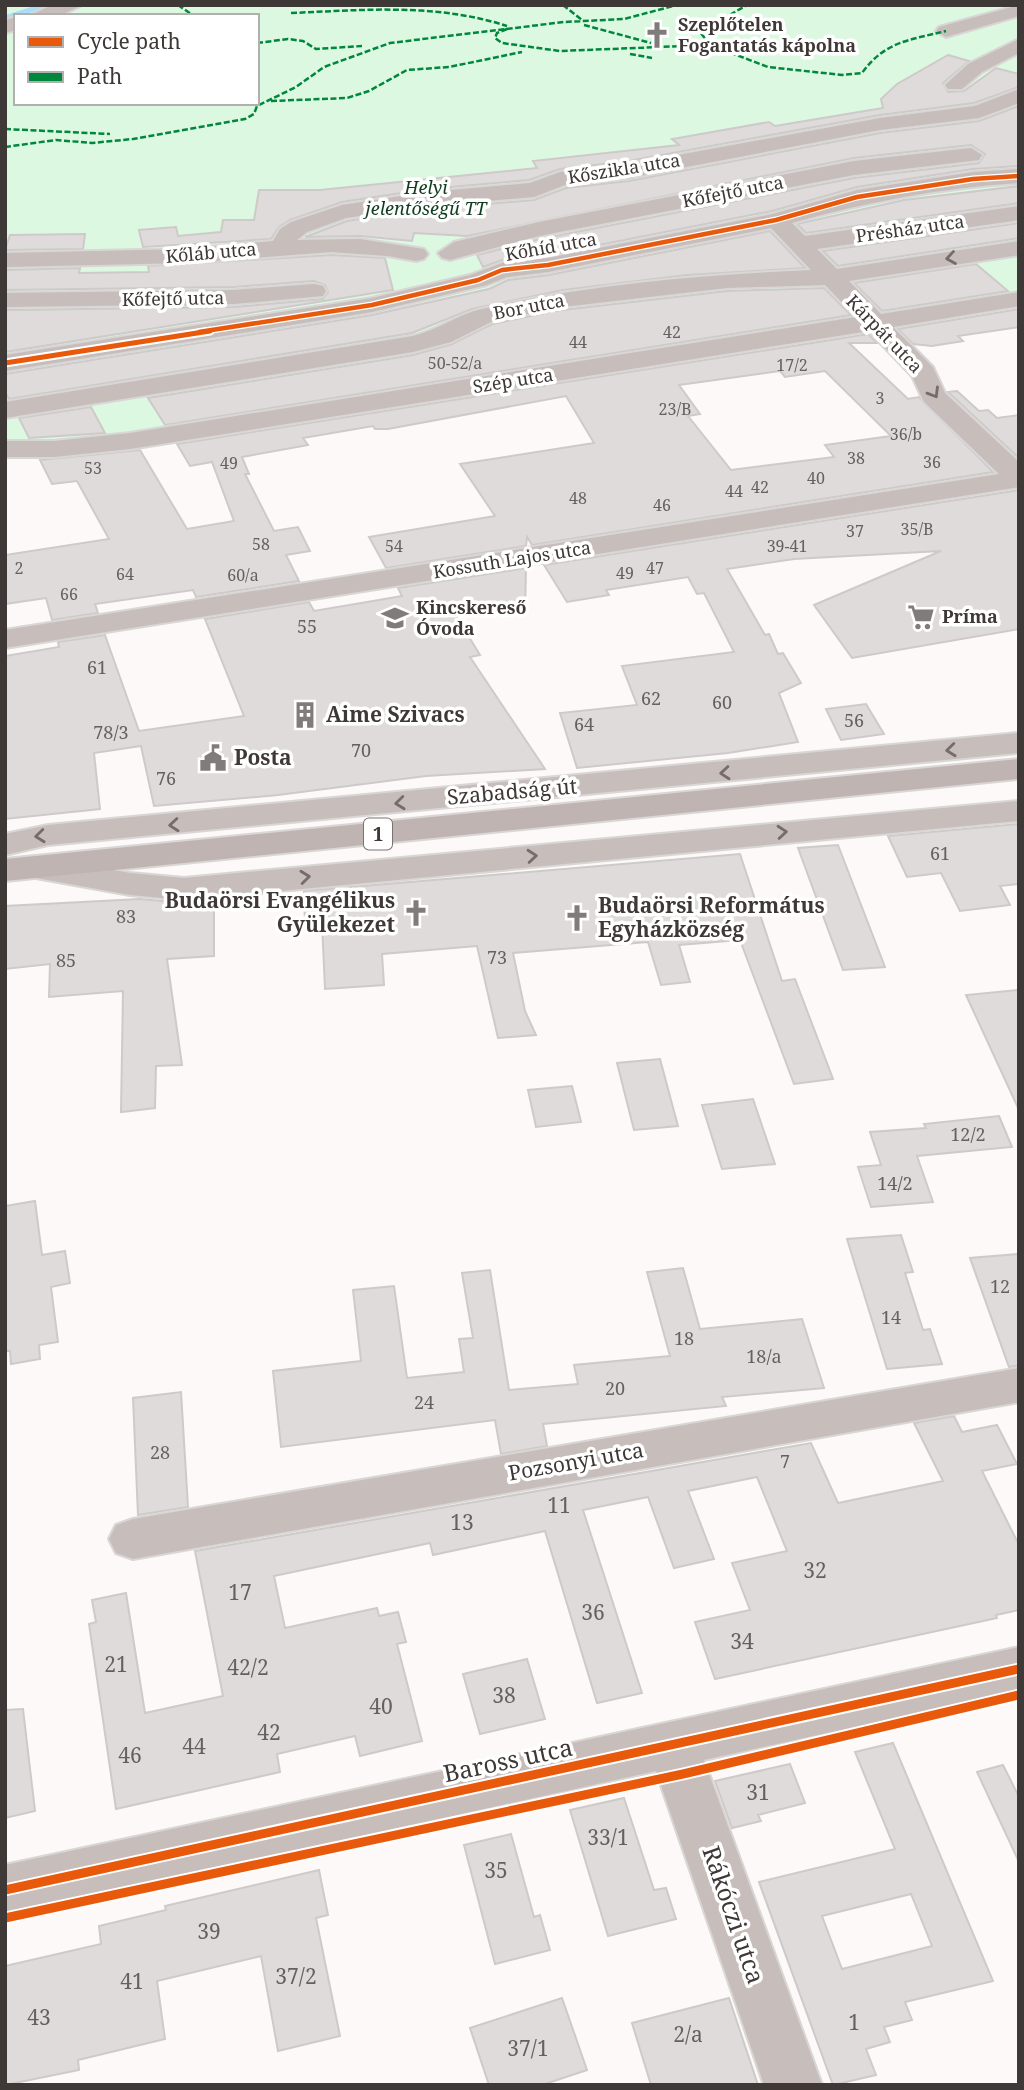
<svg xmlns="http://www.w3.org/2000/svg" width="1024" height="2090" viewBox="0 0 1024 2090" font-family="'Noto Serif',serif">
	<rect width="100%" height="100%" fill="#fcf9f8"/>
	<path fill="#dcf8e0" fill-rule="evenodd" d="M5,5h1014v294l-889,142 -125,8zM16,16h241v87h-241z"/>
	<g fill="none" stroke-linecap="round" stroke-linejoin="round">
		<path stroke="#acdcf7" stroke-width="5" d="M5,18l41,-13"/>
	</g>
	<path fill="#dfdbda" stroke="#cdcac9" stroke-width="2" fill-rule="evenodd" d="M948,55l21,6 -26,22 5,9 16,-1 32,-23 23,6v13l-45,16 -94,12 -251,46 -69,8 -31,11 -101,9 -86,13 -52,18 -11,7 -8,12 -128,8 -4,-17 37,-3 2,9 43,-4 2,-12h31l5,-30h61l217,-22 -4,-7 146,-16 -7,-6 97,-17 6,4 108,-18 -2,-9 16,-15z
		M1019,106v60l-46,3 -116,18 -85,24 -224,44 -46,5 -19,7 -6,-12 63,-16 314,-61 125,-15 6,-9 -14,-9 -117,13 -387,78 -53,-3 -2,8 -52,-5 -55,1 42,-16 81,-12 106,-9 32,-12 63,-7 251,-48 99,-12z
		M1019,186v17l-213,30 -9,-9 107,-24z
		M1019,223v15l-181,28 -15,-15z
		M770,231l35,37 -118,7 -124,15 -91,19 -60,24 -403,66 -4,-7v-18l367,-59 117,-26 19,-9 41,-5z
		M85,234l-2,15 -78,1 5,-15z
		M331,255l54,3 8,32 -388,62v-42l229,-3 89,-8 5,-7 -3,-7 -11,-4 -80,6 -229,3v-20l75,-2 -1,5 70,-1 -1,-6z
		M976,264l32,27 -126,20 -28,-28z
		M824,288l27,27 -686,110 -17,-27 265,-43 39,-11 40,-20 62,-13 173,-20z
		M1019,309v18l-61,9 5,5 -31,5 -19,-2 -15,-15z
		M868,334l9,9h-28l59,56 11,-2 74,75 -461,73 -5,-8 -1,9 -140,22 -17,-31 126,-21 -35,-52 134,-21 -28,-47 -178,33h-13l-2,-3 -70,12 5,7 -66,12 7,17h-4l29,57 24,-4 12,24 -24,4 13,26 -103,16 -3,-7 -98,14 3,9 -46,7 -6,-22 -41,6v-49l104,-16 -32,-58 -25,3 -12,-24 100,-10 47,79 47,-8 -22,-59 -22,4 -13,-22zM780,371l5,6 40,-6 66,65 -66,9 9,12 -103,13 -43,-54 12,-2 -21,-29z
		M957,391l22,20 9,-1 9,8 22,-3v43l-71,-66z
		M91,407l14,26 -76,5 -10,-20z
		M1019,490v139l-167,29 -38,-53 127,-54 -147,8 -67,10 38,66 4,-1 9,20 5,-1 18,30 -22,10 19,49 -70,11 -151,15 -17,-55 77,-8 -15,-39 112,-14 -30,-59 -7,1 -9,-17 -82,13 3,5 -42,7 -23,-37z
		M526,568l-1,45 -71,-1 26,43 -10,2 75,112 -119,7 -148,19 -124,11 -13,-60 -47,7 6,56 -95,10v-163l54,-9 -1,-5 47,-7 34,96 105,-15 -39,-97 104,-17 5,9 59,-10 29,-5 -4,-8z
		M866,704l18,30 -43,6 -15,-31z
		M1019,824v60l-19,2 10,19 -50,6 -19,-38 -34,4 -19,-41z
		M838,845l47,122 -42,3 -45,-122z
		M740,854l42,127 13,-2 38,100 -39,5 -54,-144 -61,5 11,37 -29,3 -13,-43 -135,11 12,58 11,24 -38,3 -21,-92 -95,8 2,31 -59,4 -3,-66 -17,1 -1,-33z
		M140,899l44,4 30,-3v56l-47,3 15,106 -26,1 -1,42 -34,4 2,-121 -74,6 1,-33 -45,5v-63z
		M1019,990v120l-53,-115z
		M660,1059l18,67 -44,4 -17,-67z
		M572,1086l9,36 -45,5 -8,-37z
		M753,1099l22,65 -53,5 -20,-64z
		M999,1116l13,31 -95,9 16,46 -62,5 -13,-40 23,-2 -11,-33 56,-4 -2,-4z
		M35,1201l7,54 23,-4 5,32 -19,4 7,55 -19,3 1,14 -29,5 -1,-13h-5v-145z
		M901,1235l12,37 -8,1 18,57 7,-1 12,35 -55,5 -40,-130z
		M1019,1254v111l-10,2 -39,-109z
		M683,1268l17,61 102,-10 22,69 -102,9 4,9 -183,18 4,22 -46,8 -6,-34 -214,27 -8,-76 88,-10 -8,-71 41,-4 13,92 57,-6 -5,-33 14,-1 -11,-65 28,-3 19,120 69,-6 -4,-19 96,-9 -23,-84z
		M181,1392l7,115 -50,8 -5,-117z
		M954,1416l8,16 35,-7 20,39 -35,7 37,74v65l-23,5 1,3 -282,61 -20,-57 55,-12 -18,-47 55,-12 -30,-74 -69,14 26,68 -40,9 -26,-71 -65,13 59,183 -45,10 -52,-172 -112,24 -3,-12 -156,33 11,52 92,-20 2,8 19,-4 8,30 -9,2 25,97 -62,15 -5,-20 -78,18 3,18 -164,37 -27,-185 7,-2 -4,-22 34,-7 19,120 78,-17 -28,-145 616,-108 27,60 105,-22 -29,-58z
		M527,1659l18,60 -65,15 -17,-60z
		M23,1709l12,102 -30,7v-108z
		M893,1743l100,238 -88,21 7,18 -28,7 6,15 -24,7 10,26 -43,10 -74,-203 136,-33 -40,-97zM911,1894l21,52 -90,23 -20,-53z
		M790,1764l15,39 -47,12 3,6 -29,7 -17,-47z
		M1003,1765l16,32v65l-42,-90z
		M624,1798l30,92 12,-2 10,31 -68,17 -38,-126z
		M511,1834l23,83 6,-2 10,35 -55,14 -31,-119z
		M319,1870l9,45 -12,3 24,118 -62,15 -17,-95 -104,25 8,58 -87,21 1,10 -74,15v-119l96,-22 -2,-18 67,-16 -1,-4z
		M562,1998l25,72 -45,15h-53l-19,-57z
		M729,1998l29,87h-107l-19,-62z"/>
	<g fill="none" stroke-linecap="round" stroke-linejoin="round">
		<defs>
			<path id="minor" d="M52,5h30l-23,11h-30z
				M1019,5v11l-73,21 -10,-6 3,-4z
				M16,17v13l-11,3v-13z
				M1019,39v14l-37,19 -20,17h-14l-3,-4 23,-21z
				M1019,89v14l-40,15 -99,12 -251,48 -64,7 -31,12 -106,9 -82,12 -39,14 -10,8 63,-1 64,10 4,5 -4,5 -8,2 -28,-5 -57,-4 -144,11 -182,4v-14l182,-4 86,-8 7,-12 11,-7 51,-17 86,-13 102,-9 30,-11 69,-8 251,-46 95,-12z
				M971,148l11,7 -3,5 -125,15 -315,61 -89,24 -8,-2 -4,-5 16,-11 85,-20 315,-61z
				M1019,169v14c-78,5 -153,19 -227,40l13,13 214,-30v14l-202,29 20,20 182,-28v14l-170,26 32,33 138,-22v14l-126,21 40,40 12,26 74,69v25l-1014,161v-18l994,-156 -75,-72 -12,-26 -43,-45 -739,118 -76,8h-49v-16h49l76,-8 726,-116 -31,-32 -98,3 -173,20 -63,14 -40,20 -38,10 -408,66v-16l408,-66c25,-6 45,-22 69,-27 108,-25 219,-34 329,-39l-40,-42 -223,44 -41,5 -20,8 -115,27 -367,59v-16l367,-57 98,-23 32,-12 46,-5 225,-44 84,-24 116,-18z
				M314,284l9,2 3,5 -3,5 -89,8 -229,3v-14l229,-3z
				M1019,733v20l-971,92 -43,10v-21l43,-9z
				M1019,801v20l-835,79 -54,-5 -94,-17 -12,-3 -6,-8 6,-8 12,-3 94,17 54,5z
				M1019,1368v34l-886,157 -17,-6 -7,-14 7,-14 17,-6z
				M1019,1647v44l-315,69 118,325h-58l-108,-314 -651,144v-50z"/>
			<path id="major" d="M1019,759v20l-1014,102v-22z"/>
		</defs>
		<use href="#minor" stroke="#d9d6d6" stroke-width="4"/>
		<use href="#major" stroke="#d9d6d6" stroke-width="4"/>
		<use href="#minor" fill="#c7bdbb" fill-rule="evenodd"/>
		<use href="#major" fill="#c0b4b2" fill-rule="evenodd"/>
		<path stroke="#00873e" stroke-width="2.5" stroke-dasharray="6 2.5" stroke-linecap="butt" d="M178,5l16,11
			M563,5l19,15
			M291,13c73,-3 145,-10 216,13
			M584,25l67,18
			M507,29l-10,4 -2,5 7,5 58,8 150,-6 58,22 74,8 20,-2c23,-32 48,-33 84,-42
			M257,43l31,-4 15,2 13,8 46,-3
			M710,45l-10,-13 47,-27
			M630,54l22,4
			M271,101l76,-3 22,-7 38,-21 42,-3 73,-15
			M5,129l105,5
			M5,147l51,-7 36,3 41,-4 112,-20 9,-5 3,-8 39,-19 28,-20 66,-24 174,-21 60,-3 53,-14
			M508,248l15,2 -5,5"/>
		<defs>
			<path id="cycleway-far2" d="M199,332l173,-27 106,-25 24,-10 46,-5 228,-45 81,-23 116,-18 46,-3"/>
			<path id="cycleway-far1" d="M5,363l205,-32"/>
			<path id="cycleway" d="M5,1890l1014,-221
				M5,1918l678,-144 336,-79"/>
		</defs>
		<use href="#cycleway-far2" stroke="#fff" stroke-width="7"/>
		<use href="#cycleway-far1" stroke="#fff" stroke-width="9"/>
		<use href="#cycleway" stroke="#fff" stroke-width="13"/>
		<use href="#cycleway-far2" stroke="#e8590c" stroke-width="4.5"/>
		<use href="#cycleway-far1" stroke="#e8590c" stroke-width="5"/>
		<use href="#cycleway" stroke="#e8590c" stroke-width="9"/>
	</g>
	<defs><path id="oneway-chevron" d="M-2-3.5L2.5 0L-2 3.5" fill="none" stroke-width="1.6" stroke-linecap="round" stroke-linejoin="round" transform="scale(1.75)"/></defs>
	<g stroke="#756d6b">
		<use href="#oneway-chevron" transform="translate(951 258) rotate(171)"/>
		<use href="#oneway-chevron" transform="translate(934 393) rotate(59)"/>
		<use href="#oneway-chevron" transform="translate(951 750) rotate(174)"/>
		<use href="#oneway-chevron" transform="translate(725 773) rotate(175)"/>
		<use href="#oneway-chevron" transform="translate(400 803) rotate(174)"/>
		<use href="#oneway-chevron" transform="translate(174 825) rotate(175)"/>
		<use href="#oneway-chevron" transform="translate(782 832) rotate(-5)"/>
		<use href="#oneway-chevron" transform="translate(40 836) rotate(174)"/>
		<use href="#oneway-chevron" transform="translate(532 856) rotate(-5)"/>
		<use href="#oneway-chevron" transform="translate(305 877) rotate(-6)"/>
	</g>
	<defs>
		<symbol id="church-bare" viewBox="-9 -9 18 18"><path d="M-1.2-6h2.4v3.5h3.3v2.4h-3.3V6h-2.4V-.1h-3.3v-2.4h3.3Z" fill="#807c7a" stroke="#fff" stroke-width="2.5" paint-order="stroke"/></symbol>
		<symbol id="supermarket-bare" viewBox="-9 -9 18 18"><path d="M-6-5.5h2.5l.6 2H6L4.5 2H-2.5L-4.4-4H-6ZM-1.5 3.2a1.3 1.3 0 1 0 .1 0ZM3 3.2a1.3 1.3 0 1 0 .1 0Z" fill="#807c7a" stroke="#fff" stroke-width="2.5" paint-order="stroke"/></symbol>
		<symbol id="school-bare" viewBox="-9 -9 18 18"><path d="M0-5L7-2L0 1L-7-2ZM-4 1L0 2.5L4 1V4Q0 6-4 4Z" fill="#807c7a" stroke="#fff" stroke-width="2.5" paint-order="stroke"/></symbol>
		<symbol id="building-bare" viewBox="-9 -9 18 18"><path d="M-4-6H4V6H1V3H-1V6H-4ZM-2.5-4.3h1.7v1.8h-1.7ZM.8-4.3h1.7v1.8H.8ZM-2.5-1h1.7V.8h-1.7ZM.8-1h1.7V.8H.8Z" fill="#807c7a" stroke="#fff" stroke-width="2.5" paint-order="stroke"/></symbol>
		<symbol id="civic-bare" viewBox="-9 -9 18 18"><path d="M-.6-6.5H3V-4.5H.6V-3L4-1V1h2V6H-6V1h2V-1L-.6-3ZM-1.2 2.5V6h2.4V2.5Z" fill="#807c7a" stroke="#fff" stroke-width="2.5" paint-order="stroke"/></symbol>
	</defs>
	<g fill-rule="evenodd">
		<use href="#church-bare" x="638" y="16" width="38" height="38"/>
		<use href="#supermarket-bare" x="902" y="598" width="38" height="38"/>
		<use href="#school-bare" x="376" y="599" width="38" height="38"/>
		<use href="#building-bare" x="286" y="696" width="38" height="38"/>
		<use href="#civic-bare" x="194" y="739" width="38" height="38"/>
		<use href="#church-bare" x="397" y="894" width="38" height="38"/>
		<use href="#church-bare" x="558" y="899" width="38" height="38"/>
	</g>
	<g text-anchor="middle" stroke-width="7" stroke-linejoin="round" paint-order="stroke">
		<g font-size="16" fill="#66615f">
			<text x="672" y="338">42</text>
			<text x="578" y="348">44</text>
			<text x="455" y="369">50-52/a</text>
			<text x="792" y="371">17/2</text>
			<text x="880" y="404">3</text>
			<text x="675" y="415">23/B</text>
			<text x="906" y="440">36/b</text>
			<text x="856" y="464">38</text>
			<text x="932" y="468">36</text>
			<text x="229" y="469">49</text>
			<text x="93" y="474">53</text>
			<text x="816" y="484">40</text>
			<text x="760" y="493">42</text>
			<text x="734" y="497">44</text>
			<text x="578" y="504">48</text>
			<text x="662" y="511">46</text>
			<text x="917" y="535">35/B</text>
			<text x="855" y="537">37</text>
			<text x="261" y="550">58</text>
			<text x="394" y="552">54</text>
			<text x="787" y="552">39-41</text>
			<text x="19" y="574">2</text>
			<text x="655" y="574">47</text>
			<text x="625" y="579">49</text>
			<text x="125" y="580">64</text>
			<text x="243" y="581">60/a</text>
			<text x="69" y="600">66</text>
		</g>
		<g font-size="18" font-weight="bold" fill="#3e3836" stroke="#fff" text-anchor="start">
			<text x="678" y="31">Szeplőtelen<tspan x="678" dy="21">Fogantatás kápolna</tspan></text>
			<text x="416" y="614">Kincskereső<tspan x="416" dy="21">Óvoda</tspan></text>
			<text x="942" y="623">Príma</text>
		</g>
		<g font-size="18" fill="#3e3836" stroke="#fff">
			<text transform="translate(624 169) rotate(-9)" y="6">Kőszikla utca</text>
			<text transform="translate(733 192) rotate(-11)" y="6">Kőfejtő utca</text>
			<text transform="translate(910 229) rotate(-8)" y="6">Présház utca</text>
			<text transform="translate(551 247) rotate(-10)" y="6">Kőhíd utca</text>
			<text transform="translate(211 253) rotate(-5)" y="6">Kőláb utca</text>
			<text transform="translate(173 299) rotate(-1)" y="6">Kőfejtő utca</text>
			<text transform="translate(529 307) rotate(-11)" y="6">Bor utca</text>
			<text transform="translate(884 334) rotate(46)" y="6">Kárpát utca</text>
			<text transform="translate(513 381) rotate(-9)" y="6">Szép utca</text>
			<text transform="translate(512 560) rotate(-9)" y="6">Kossuth Lajos utca</text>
		</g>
		<g font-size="18" font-style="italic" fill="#103d1e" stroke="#fff">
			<text x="426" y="194">Helyi<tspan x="426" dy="21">jelentőségű TT</tspan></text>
		</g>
		<g font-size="18" fill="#66615f">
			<text x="307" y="633">55</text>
			<text x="97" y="674">61</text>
			<text x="651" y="705">62</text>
			<text x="722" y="709">60</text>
			<text x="854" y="727">56</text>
			<text x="584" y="731">64</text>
			<text x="111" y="739">78/3</text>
			<text x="361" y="757">70</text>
			<text x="166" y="785">76</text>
			<text x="940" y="860">61</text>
			<text x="126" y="923">83</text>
			<text x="497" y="964">73</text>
			<text x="66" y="967">85</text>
			<text x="968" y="1141">12/2</text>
			<text x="895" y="1190">14/2</text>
			<text x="1000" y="1293">12</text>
			<text x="891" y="1324">14</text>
			<text x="684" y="1345">18</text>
			<text x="764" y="1363">18/a</text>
			<text x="615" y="1395">20</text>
			<text x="424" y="1409">24</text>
			<text x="160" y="1459">28</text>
			<text x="785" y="1468">7</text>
		</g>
		<rect fill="#fff" stroke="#787472" stroke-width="2" x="364" y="818.5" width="28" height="31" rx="5"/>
		<g font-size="19" font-weight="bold" fill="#3e3836">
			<text x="378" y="841">1</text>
		</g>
		<g font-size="21" font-weight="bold" fill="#3e3836" stroke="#fff" text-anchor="start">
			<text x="326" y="722">Aime Szivacs</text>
			<text x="234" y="765">Posta</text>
			<text x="395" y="908" text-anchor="end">Budaörsi Evangélikus<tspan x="395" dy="24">Gyülekezet</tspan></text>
			<text x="598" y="913">Budaörsi Református<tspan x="598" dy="24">Egyházközség</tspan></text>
		</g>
		<g font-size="21" fill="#3e3836" stroke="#fff">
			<text transform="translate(512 792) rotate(-5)" y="7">Szabadság út</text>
			<text transform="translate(576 1462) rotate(-10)" y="7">Pozsonyi utca</text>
		</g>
		<g font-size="21" fill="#66615f">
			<text x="559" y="1513">11</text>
			<text x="462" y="1530">13</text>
			<text x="815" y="1578">32</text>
			<text x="240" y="1600">17</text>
			<text x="593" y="1620">36</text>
			<text x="742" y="1649">34</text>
			<text x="116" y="1672">21</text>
			<text x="248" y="1675">42/2</text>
			<text x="504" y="1703">38</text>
			<text x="381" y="1714">40</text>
			<text x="269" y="1740">42</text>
			<text x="194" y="1754">44</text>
			<text x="130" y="1763">46</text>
			<text x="758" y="1800">31</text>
			<text x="608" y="1845">33/1</text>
			<text x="496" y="1878">35</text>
			<text x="209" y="1939">39</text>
			<text x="296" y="1984">37/2</text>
			<text x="132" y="1989">41</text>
			<text x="39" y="2025">43</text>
			<text x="854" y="2030">1</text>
			<text x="688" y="2042">2/a</text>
			<text x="528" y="2056">37/1</text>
		</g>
		<g font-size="24" fill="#3e3836" stroke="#fff">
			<text transform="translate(508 1761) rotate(-12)" y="8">Baross utca</text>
			<text transform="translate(733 1915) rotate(71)" y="8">Rákóczi utca</text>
		</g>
	</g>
	<rect width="1024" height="2090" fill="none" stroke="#3e3836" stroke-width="14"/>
	<rect x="14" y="14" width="245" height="91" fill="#ffffff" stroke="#b2afaf" stroke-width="2"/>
	<rect x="28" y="37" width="35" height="10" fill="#e8590c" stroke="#b2afaf" stroke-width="2"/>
	<text x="77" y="49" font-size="21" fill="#3e3836">Cycle path</text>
	<rect x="28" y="72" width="35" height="10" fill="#00873e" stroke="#b2afaf" stroke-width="2"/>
	<text x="77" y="84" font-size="21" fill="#3e3836">Path</text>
</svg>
